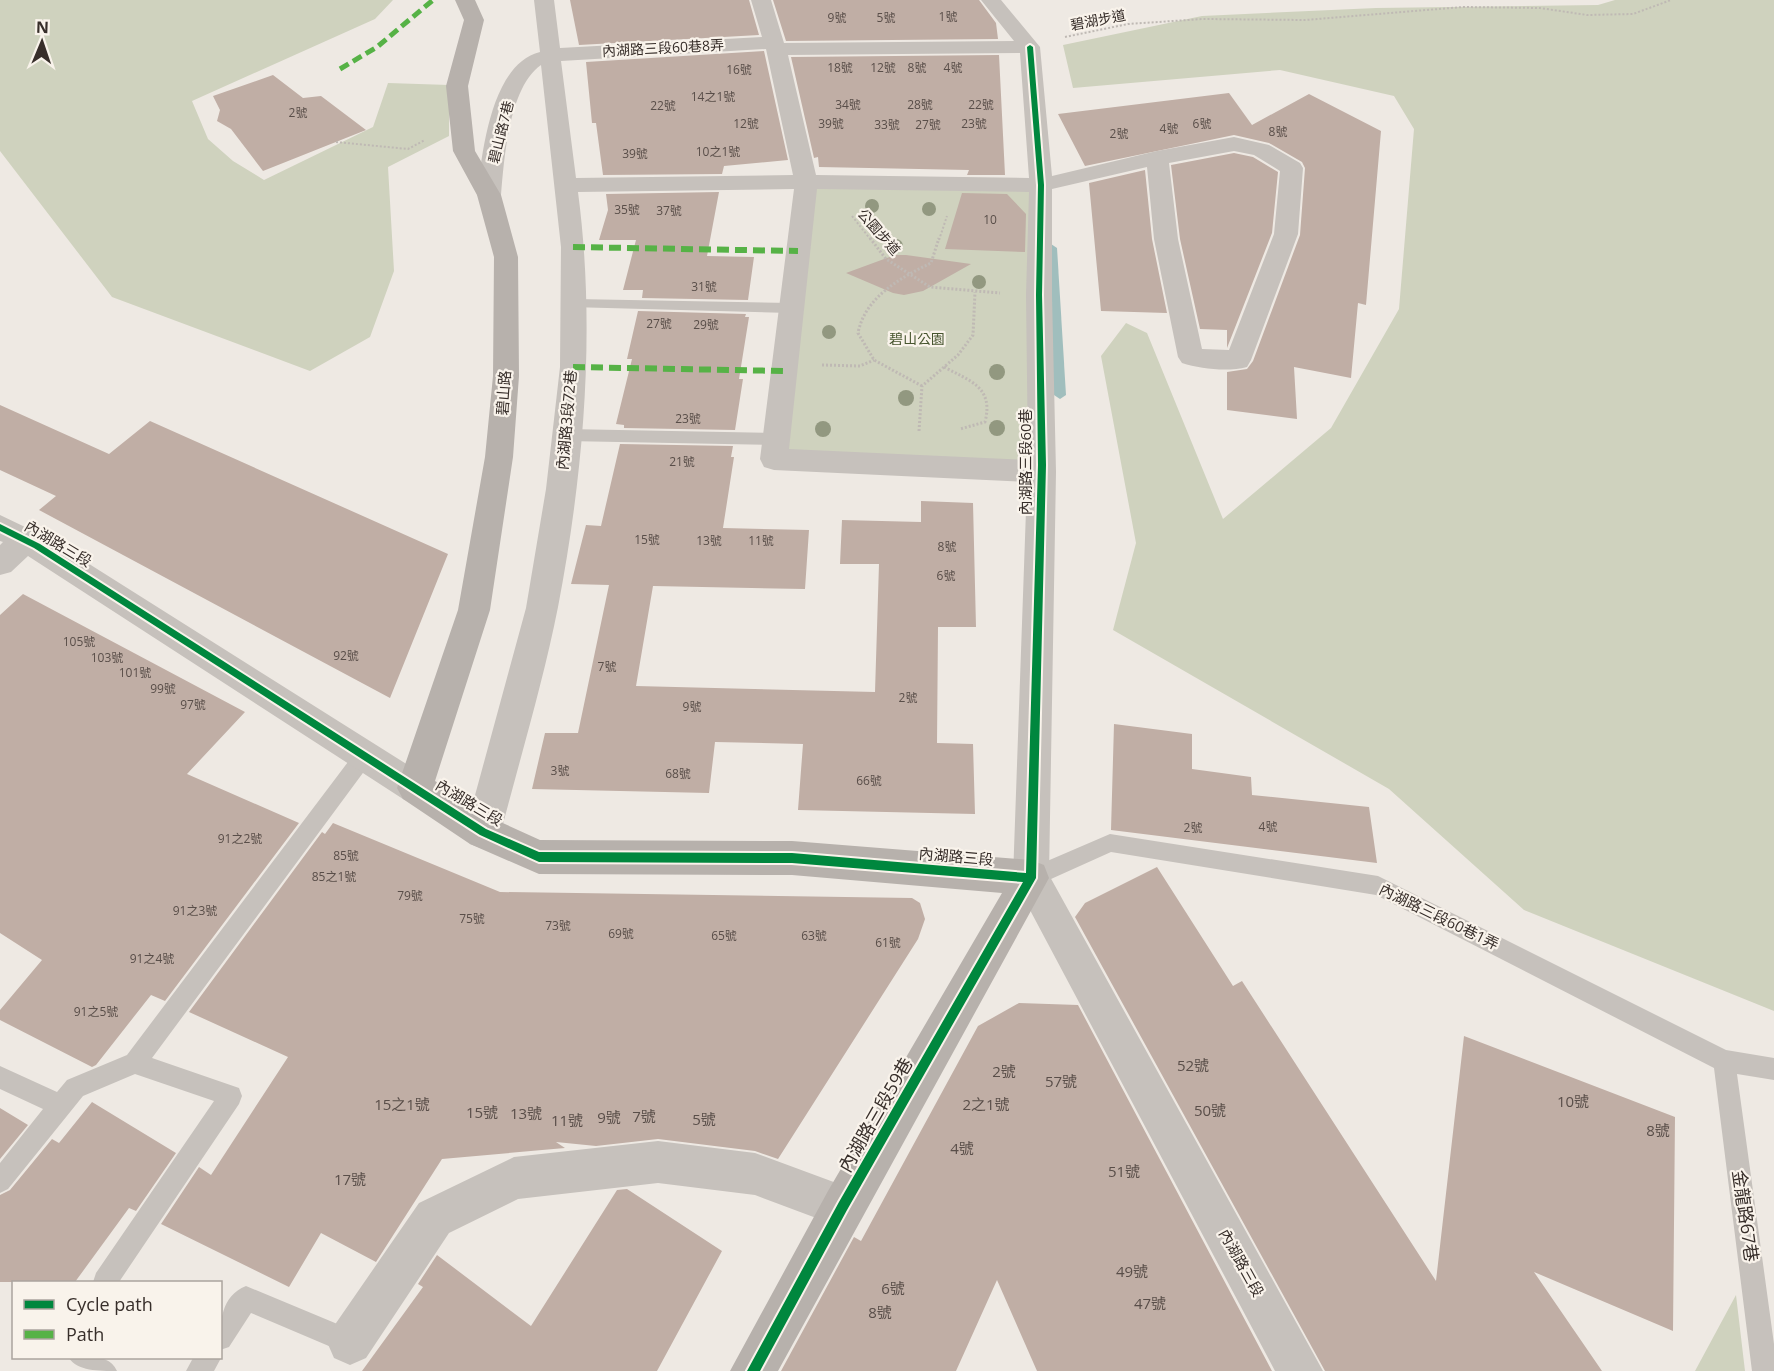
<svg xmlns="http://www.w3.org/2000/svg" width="1774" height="1371" viewBox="0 0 1774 1371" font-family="'Open Sans','Noto Sans TC',sans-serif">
	<rect width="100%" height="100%" fill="#eee9e3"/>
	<path fill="#cfd2be" d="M0,0h393l-18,19 -183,82 16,38 25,22 31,19 109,-53 15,-44 61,2v51l-61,31 6,104 -24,66 -60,34 -198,-74 -112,-146z
		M1615,0h159v1011l-250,-101 -135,-121 -276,-159 23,-87 -35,-187 25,-33 21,10 76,186 108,-91 68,-119 15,-180 -20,-33 -114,-26 -207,18 -10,-43 139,-29 174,-8 222,-3z
		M813,184l222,3v277l-247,-13z
		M1736,1295l9,76h-50z"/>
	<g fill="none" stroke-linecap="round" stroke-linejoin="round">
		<path fill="#a0bebd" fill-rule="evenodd" d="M1051,244l6,4 9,147 -6,4 -6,-4 -9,-147z"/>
	</g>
	<path fill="#c0aea5" d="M570,0h179l10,35 -180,10z
		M773,0h206l17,23 2,16 -212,2z
		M764,51l24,109 -64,6 -2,8 -119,1 -7,-52h-4l-6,-61z
		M999,55l6,120h-38l2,-5 -150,-3 -1,-10 -4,1 -23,-101z
		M273,75l30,23 18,-2 45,34 -103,41 -32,-42 -14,-8 3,-11 -7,-14z
		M1229,93l23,32 57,-31 72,37 -15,174 -8,-2 -7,75 -57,-11 3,52 -70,-9v-38l20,-3 6,-8 47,-126 5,-67 -3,-6 -33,-19 -35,-8 -149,31 -27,-52z
		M1234,153l19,4 25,15 -6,61 -45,115v-18l-27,-1 -20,-90 -9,-74z
		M1145,170l7,69 15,74 -66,-2 -12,-128z
		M719,192l-12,64 47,1 -6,43 -106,-2 1,-8h-20l13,-50h-37l9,-30 -2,-16z
		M962,193l45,1 19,20 -1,38 -80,-3z
		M895,255h11l65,9 -48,27 -19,4 -11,-2 -47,-20z
		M638,311l108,3 -1,3h4l-10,62h4l-8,51 -111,-2v-3l-8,-1 16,-65h-5z
		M0,405l109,49 41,-33 298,133 -58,144 -351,-188 17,-14 -56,-26z
		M620,444l113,2 -2,11h3l-11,71 86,2 -4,59 -152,-3 -17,100 239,6 4,-128h-39l2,-44 79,2v-21l52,2 3,124h-38l-1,116 36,1 2,70 -177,-4 5,-66 -88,-2 -6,51 -177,-4 13,-56h33l31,-148 -38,-1 15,-59 15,1z
		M23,594l222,118 -58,62 112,49 -134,178 -14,-6 -55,70 -4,2 -92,-47v-10l42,-50 -42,-27v-318z
		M1114,724l78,10v35l59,8 1,18 117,12 8,56 -266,-33z
		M333,823l167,69 412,6 8,5 5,16 -7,20 -140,220 -23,-8 -97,-12 -62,7 -40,-4 9,6 -123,11 -66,103 -55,-29 -32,54 -128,-63 38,-57 12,8 77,-118 -99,-45 133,-180 3,2z
		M1157,867l76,119 9,-5 194,300 28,-245 211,81 -2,214 -139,-59 68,99h-277l-250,-454 10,-14z
		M1019,1003l59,2 194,366h-235l-40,-91 -41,91h-175l73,-134 7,4 117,-215z
		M92,1102l84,51 -40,58 -7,-3 -54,74h-75v-87l10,-5 42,-51 7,4z
		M0,1108l28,17 -28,34z
		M627,1189l95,62 -65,120h-295l61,-84 -5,-3 19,-29 94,71 86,-136z"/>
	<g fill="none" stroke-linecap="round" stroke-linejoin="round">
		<path stroke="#bfb9b4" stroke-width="2" stroke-dasharray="2 2" stroke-linecap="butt" d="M1065,37l63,-13 75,-5 102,1 158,-13 77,1 47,7 46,-1 38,-14
			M336,142l72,7 17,-9
			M852,216l19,24
			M939,240l8,-24"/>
		<path stroke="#bfb9b4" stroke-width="3" stroke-dasharray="2 2" stroke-linecap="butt" d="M870,238l16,21 44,28 70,6
			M822,365l38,1 14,-6
			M944,367c26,14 50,20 41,55l-25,7
			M922,386l-48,-26 -16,-27c7,-36 42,-55 73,-70l8,-25
			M919,431l3,-45 36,-31 15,-20 2,-43"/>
		<path fill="#c6c1bc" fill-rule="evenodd" d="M575,299l216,4 7,5 -7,5 -221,-6v-6z
			M566,429l210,4 8,6 -8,6 -210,-4 -8,-6z
			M364,748l7,2 2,6 -2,6 -219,296 87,30 3,8 -3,8 -120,178h-26l3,-9 118,-172 -79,-27 -52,22 -75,93 -8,4v-30l43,-54 -43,-20v-23l57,26 10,-12 60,-25 230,-305z
			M1110,834l268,42 348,174 48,8v22l-37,-6 37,270v27h-22l-38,-303 -338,-173 -265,-43 -80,36 -7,-3 -3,-7 3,-7z
			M246,1286l113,47 4,9 -4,9 -9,4 -99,-42 -22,34 -9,3c0,-24 -1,-53 26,-64z
			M69,1358c17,-2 40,-5 48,13 -18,0 -40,0 -48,-13z
			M193,1358h28l-7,13h-28z"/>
		<path fill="#c6c1bc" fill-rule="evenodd" d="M534,0h20l6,48 202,-11 -11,-37h20l13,43 230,-2 -33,-41h20l39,47 12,129 105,-25 77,-14 35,8 31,18 3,5 -5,66 -47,126 -4,7c-19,5 -46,2 -65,-4l-4,-6 -24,-118 -7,-72 -95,22v106l4,177 -7,403 274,496h-48l-262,-493 14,-396 -253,-12 -10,-3 -4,-8 34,-270 -216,3c18,137 6,279 -20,415 -15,76 -38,151 -57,225l-5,12 -13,5 -13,-5 -5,-12 61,-224 20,-119 14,-122 1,-120 -20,-182c-32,22 -37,94 -40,130l-4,5h-16l-4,-5c5,-42 14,-131 63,-143zM766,49l27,126 -217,3 -15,-117zM1020,53l9,125 -213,-3 -28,-120zM1234,151l20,4 26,16 -6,63 -45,116 -27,-1 -24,-110 -9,-76zM817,189l212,3 -3,103 2,165 -239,-11z
			M0,515l48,23 379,239 6,11 -6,11 -12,5 -12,-5 -375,-243 -17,16 -11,3v-30l3,-3 -3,-1z
			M658,1141l97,12 103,38 7,15 -7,15 -15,7 -88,-33 -97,-12 -140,16 -69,34 -83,125 -16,7 -16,-7 -7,-16 7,-16 85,-123 95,-46z"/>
		<path fill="#b7b1ac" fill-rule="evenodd" d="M455,0h20l9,20 -16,66 7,65 26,44 17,62 1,119 -6,81 -23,153 -55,171 61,39 44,20 252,1 239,19 13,5 5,13 -271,493h-48l98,-180 174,-298 -210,-18 -253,-1 -69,-30 -67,-45 -6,-11 61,-178 27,-153 8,-81 1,-119 -17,-62 -24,-44 -7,-65 18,-66z"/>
		<path stroke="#56b246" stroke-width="5" stroke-dasharray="10 5" stroke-linecap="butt" d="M340,69l37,-22 56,-47"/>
		<path stroke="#56b246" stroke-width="6" stroke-dasharray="12 6" stroke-linecap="butt" d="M573,247l225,4
			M573,367l211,4"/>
		<defs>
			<path id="cycleway" d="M1030,45l3,2 11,138 -2,110 4,170 -10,413 -189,332 -87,161h-13l92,-169 184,-320 -231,-19 -253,-1 -59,-27 -446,-287 -34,-17v-7l40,20 446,285 53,23 253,1 234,20 12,-408 -2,-170 2,-110 -11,-138z"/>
		</defs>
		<use href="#cycleway" stroke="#f9f3eb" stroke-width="4"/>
		<use href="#cycleway" fill="#00873e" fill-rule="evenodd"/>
	</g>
	<g fill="#929880">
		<circle cx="872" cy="206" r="7"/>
		<circle cx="929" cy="209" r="7"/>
		<circle cx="896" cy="246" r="7"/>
		<circle cx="979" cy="282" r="7"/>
		<circle cx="829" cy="332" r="7"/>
		<circle cx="997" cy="372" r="8"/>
		<circle cx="906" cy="398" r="8"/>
		<circle cx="997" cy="428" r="8"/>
		<circle cx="823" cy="429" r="8"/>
	</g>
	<g text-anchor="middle" stroke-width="4.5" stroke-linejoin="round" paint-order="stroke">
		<g font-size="12" fill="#594e49">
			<text x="948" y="21">1號</text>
			<text x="837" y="22">9號</text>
			<text x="886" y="22">5號</text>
			<text x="840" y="72">18號</text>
			<text x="883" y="72">12號</text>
			<text x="917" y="72">8號</text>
			<text x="953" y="72">4號</text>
			<text x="739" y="74">16號</text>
			<text x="713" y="101">14之1號</text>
			<text x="848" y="109">34號</text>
			<text x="920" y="109">28號</text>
			<text x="981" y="109">22號</text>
			<text x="663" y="110">22號</text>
			<text x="298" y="117">2號</text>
			<text x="746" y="128">12號</text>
			<text x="831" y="128">39號</text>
			<text x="974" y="128">23號</text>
			<text x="1202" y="128">6號</text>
			<text x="887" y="129">33號</text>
			<text x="928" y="129">27號</text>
			<text x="1169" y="133">4號</text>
			<text x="1278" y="136">8號</text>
			<text x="1119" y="138">2號</text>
			<text x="718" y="156">10之1號</text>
			<text x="635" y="158">39號</text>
			<text x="627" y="214">35號</text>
			<text x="669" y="215">37號</text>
			<text x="990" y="224">10</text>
			<text x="704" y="291">31號</text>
			<text x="659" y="328">27號</text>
			<text x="706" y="329">29號</text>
			<text x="688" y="423">23號</text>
			<text x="682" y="466">21號</text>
			<text x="647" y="544">15號</text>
			<text x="709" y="545">13號</text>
			<text x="761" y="545">11號</text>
			<text x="947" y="551">8號</text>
			<text x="946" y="580">6號</text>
			<text x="79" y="646">105號</text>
			<text x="346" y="660">92號</text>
			<text x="107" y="662">103號</text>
			<text x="607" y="671">7號</text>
			<text x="135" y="677">101號</text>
			<text x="163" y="693">99號</text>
			<text x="908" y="702">2號</text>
			<text x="193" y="709">97號</text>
			<text x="692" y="711">9號</text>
			<text x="560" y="775">3號</text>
			<text x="678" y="778">68號</text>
			<text x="869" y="785">66號</text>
			<text x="1268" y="831">4號</text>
			<text x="1193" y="832">2號</text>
			<text x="240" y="843">91之2號</text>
			<text x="346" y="860">85號</text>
			<text x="334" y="881">85之1號</text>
			<text x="410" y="900">79號</text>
			<text x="195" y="915">91之3號</text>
			<text x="472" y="923">75號</text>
			<text x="558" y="930">73號</text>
			<text x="621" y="938">69號</text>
			<text x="724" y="940">65號</text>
			<text x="814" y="940">63號</text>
			<text x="888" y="947">61號</text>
			<text x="152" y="963">91之4號</text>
			<text x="96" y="1016">91之5號</text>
		</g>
		<g font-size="14" fill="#372e2a" stroke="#f9f3eb">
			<text transform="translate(1098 20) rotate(-11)" y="5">碧湖步道</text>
			<text transform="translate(663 48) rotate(-3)" y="5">內湖路三段60巷8弄</text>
			<text transform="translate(501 132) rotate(-76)" y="5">碧山路7巷</text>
			<text transform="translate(879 232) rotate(49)" y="5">公園步道</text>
		</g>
		<g font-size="14" fill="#47552f" stroke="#f9f3eb">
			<text x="917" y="344">碧山公園</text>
		</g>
		<g font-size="15" fill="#372e2a" stroke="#f9f3eb">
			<text transform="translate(504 393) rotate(-86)" y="5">碧山路</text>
			<text transform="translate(567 420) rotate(-85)" y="5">內湖路3段72巷</text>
			<text transform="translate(1026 462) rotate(-90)" y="5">內湖路三段60巷</text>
			<text transform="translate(58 544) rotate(31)" y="5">內湖路三段</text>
			<text transform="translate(469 803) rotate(31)" y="5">內湖路三段</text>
			<text transform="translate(956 857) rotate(5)" y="5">內湖路三段</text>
			<text transform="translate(1439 917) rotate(26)" y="5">內湖路三段60巷1弄</text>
			<text transform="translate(1241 1263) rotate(61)" y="5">內湖路三段</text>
		</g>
		<g font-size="15" fill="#594e49">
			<text x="1193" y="1071">52號</text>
			<text x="1004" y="1077">2號</text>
			<text x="1061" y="1087">57號</text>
			<text x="1573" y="1107">10號</text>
			<text x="402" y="1110">15之1號</text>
			<text x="986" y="1110">2之1號</text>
			<text x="1210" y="1116">50號</text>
			<text x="482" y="1118">15號</text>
			<text x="526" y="1119">13號</text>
			<text x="644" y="1122">7號</text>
			<text x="609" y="1123">9號</text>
			<text x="704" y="1125">5號</text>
			<text x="567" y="1126">11號</text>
			<text x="1658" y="1136">8號</text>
			<text x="962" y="1154">4號</text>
			<text x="1124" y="1177">51號</text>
			<text x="350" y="1185">17號</text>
			<text x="1132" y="1277">49號</text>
			<text x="893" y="1294">6號</text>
			<text x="1150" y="1309">47號</text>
			<text x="880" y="1318">8號</text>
		</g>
		<g font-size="18" fill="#372e2a" stroke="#f9f3eb">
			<text transform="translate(876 1115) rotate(-60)" y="6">內湖路三段59巷</text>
			<text transform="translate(1745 1216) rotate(82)" y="6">金龍路67巷</text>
		</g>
	</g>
	<rect x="12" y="1281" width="210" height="78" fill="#f9f3eb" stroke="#aba49e" stroke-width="1.5"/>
	<rect x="24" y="1300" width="30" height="9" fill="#00873e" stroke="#aba49e" stroke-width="1.5"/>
	<text x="66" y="1311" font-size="18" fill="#372e2a">Cycle path</text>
	<rect x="24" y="1330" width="30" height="9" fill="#56b246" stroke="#aba49e" stroke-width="1.5"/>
	<text x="66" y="1341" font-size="18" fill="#372e2a">Path</text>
	<g transform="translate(42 42) rotate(2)" stroke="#f9f3eb" stroke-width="4.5" paint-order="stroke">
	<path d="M0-4.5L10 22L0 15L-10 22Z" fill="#372e2a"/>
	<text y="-9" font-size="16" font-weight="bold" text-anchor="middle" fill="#372e2a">N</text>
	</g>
</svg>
